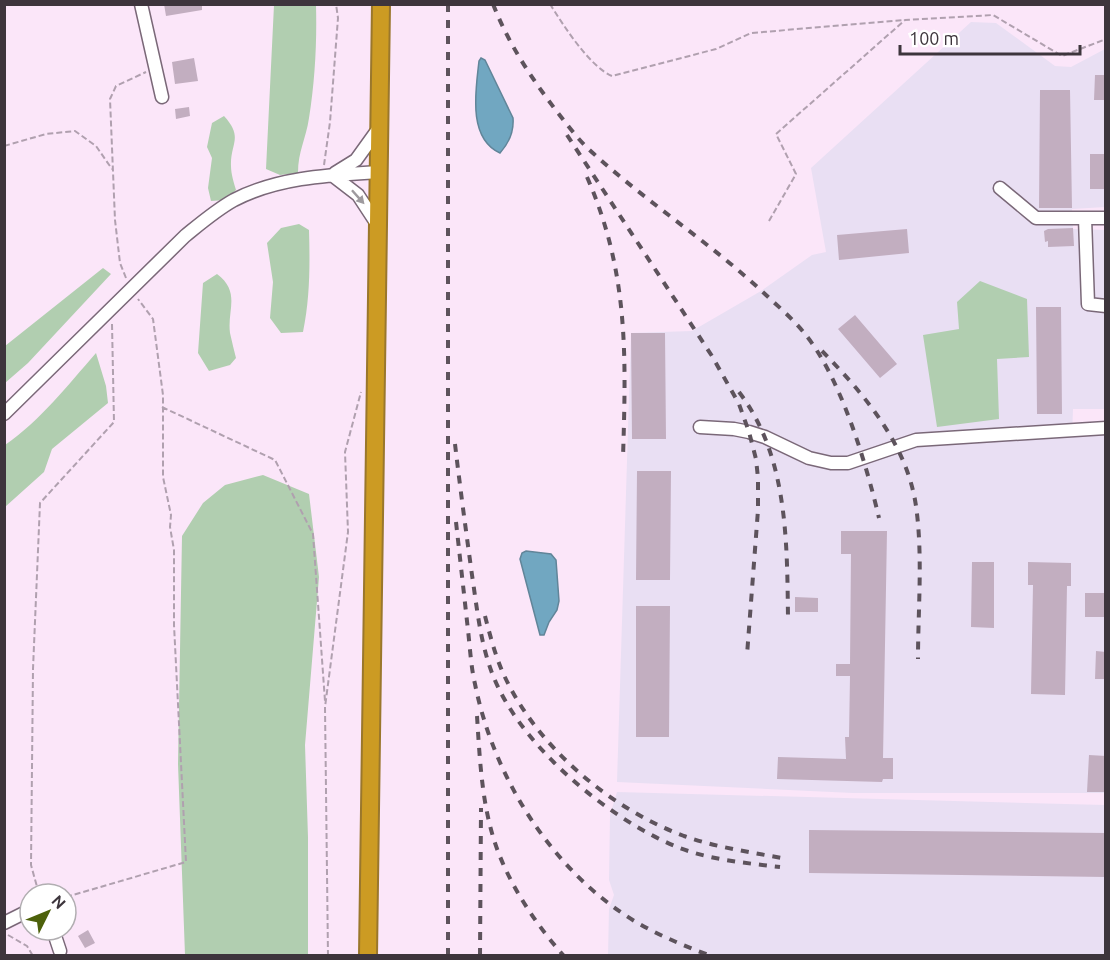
<svg xmlns="http://www.w3.org/2000/svg" width="1110" height="960" viewBox="0 0 1110 960" font-family="Ubuntu,sans-serif">
	<rect width="100%" height="100%" fill="#fbe6f9"/>
	<path fill="#e9dff3" d="M971,22l25,1 59,43 16,1 34,-18v158l-33,2 1,20 32,1v179h-32l-1,27 33,-1v358h-252l-236,-11 14,-449 61,-2 69,-40 51,-36 14,-3 -15,-84z
		M617,792l488,13v150l-497,1 1,-47 5,-14 -5,-15 1,-65z"/>
	<path fill="#b1ceb0" d="M274,5h42c1,37 -1,76 -7,113 -3,21 -11,33 -11,55l-18,2 -14,-6z
		M224,116c20,22 6,27 7,50 0,8 3,17 5,24l-11,10 -14,1 -3,-13 4,-30 -5,-11 5,-24z
		M299,224l10,6c1,35 1,68 -6,102l-22,1 -11,-15 3,-36 -6,-39 14,-15z
		M103,268l8,6 -83,89 -23,20v-37z
		M217,274c24,18 10,36 13,59 2,9 4,17 6,25l-6,7 -21,6 -11,-18 5,-70z
		M980,281l47,18 2,58 -32,2 2,60 -62,8 -14,-92 36,-6 -2,-27z
		M96,353l10,33 2,17 -56,46 -8,23 -39,35v-62c36,-25 62,-59 91,-92z
		M263,475l46,19 10,83 -14,168 3,92v118h-123l-7,-191 4,-228 21,-33 22,-18z"/>
	<path fill="#71a7c1" stroke="#618599" stroke-width="1.5" d="M481,58l4,2 28,58c1,13 -4,25 -13,35 -33,-15 -24,-64 -21,-92z
		M526,551l25,3 5,6 3,41 -2,9 -8,12 -5,13h-4l-20,-76 2,-6z"/>
	<path fill="#c2aec0" d="M164,4h38v6l-36,6z
		M194,58l4,23 -23,3 -3,-22z
		M1095,75h11v25h-12z
		M1040,90h30l2,118h-33z
		M189,107l1,9 -14,3 -1,-10z
		M1090,154h16v35h-16z
		M1073,228l1,18 -26,1v-6l-3,1 -1,-11 4,-2z
		M907,229l2,24 -70,7 -2,-25z
		M1036,307h25l1,107h-25z
		M855,315l42,49 -17,14 -42,-49z
		M631,333h34l1,106h-34z
		M637,471h34l-1,109h-34z
		M841,531h46l-4,227h10v21h-10l-1,3 -105,-3 1,-22 68,2 -1,-22h4l1,-61h-14v-12h14l1,-110h-10z
		M972,562h22v66l-23,-1z
		M1028,562l43,1v23h-4l-2,109 -34,-1 2,-109h-5z
		M1085,593h21v24h-21z
		M795,597l23,1v14h-23z
		M636,606h34l-1,131h-33z
		M1096,651l10,1v27h-11z
		M1089,755l17,1v36h-19z
		M809,830l297,3v44l-297,-4z
		M88,930l7,13 -10,5 -7,-12z"/>
	<g fill="none" stroke-linecap="round" stroke-linejoin="round">
		<defs>
			<path id="minor" d="M141,4l21,93
				M335,173l21,-13 23,-32
				M332,175l26,20 19,29
				M1000,188l36,30h70
				M1085,218l3,86 18,2
				M4,414l181,-178c16,-13 31,-26 49,-36 44,-23 96,-25 145,-28
				M700,427l34,2 15,3 16,5 44,21 22,5h17l68,-23 190,-12
				M4,923l26,-13
				M53,930l7,21"/>
			<path id="highway" d="M368,956l13,-952"/>
		</defs>
		<use href="#minor" stroke="#7a6878" stroke-width="15"/>
		<use href="#highway" stroke="#9a772c" stroke-width="20"/>
		<path stroke="#b0a0af" stroke-width="2" stroke-dasharray="6 3" stroke-linecap="butt" d="M550,4c13,21 40,63 62,72l104,-27 35,-16 153,-13
			M4,146l42,-12 29,-3 21,15 16,23
			M324,165l6,-43 8,-104 -2,-14
			M769,221l27,-47 -20,-40 129,-114 88,-5 69,41 44,-17
			M126,278l-6,-15 -5,-43 -5,-121 6,-13 30,-14
			M162,407l113,53 38,74 12,167
			M39,894l-8,-29 2,-196 7,-166 74,-81 -2,-98
			M66,897l120,-35 -12,-237v-75l-4,-23 1,-12 -8,-38v-82l-10,-76 -15,-20
			M8,935l19,11 6,10
			M328,956l-3,-249 23,-175 -3,-80 16,-60"/>
		<use href="#minor" stroke="#fff" stroke-width="12"/>
		<use href="#highway" stroke="#cc9b23" stroke-width="16"/>
		<path stroke="#5d535c" stroke-width="4" stroke-dasharray="8 8" stroke-linecap="butt" d="M493,4c16,41 39,75 65,109 11,14 22,29 36,41 55,50 118,90 172,141 13,12 28,25 39,39 36,44 61,129 74,184
			M567,135l145,221 27,48 10,28 7,27 2,19v32l-11,145
			M587,177c42,96 39,179 36,281
			M822,351c42,43 85,93 94,155 7,50 2,103 2,153
			M739,392c49,64 48,150 49,226
			M455,444c5,43 11,87 17,131 5,33 8,66 20,98 27,72 115,145 185,174 33,13 69,16 103,20
			M456,522c4,36 8,72 12,108 2,18 3,37 7,54 19,95 78,188 161,238 24,14 49,24 75,34
			M485,616c5,19 10,39 18,57 33,73 106,135 181,163 31,11 65,16 98,22
			M477,716c3,46 5,95 22,138 14,36 39,73 65,102
			M448,956v-952
			M480,956l1,-148"/>
	</g>
	<defs><path id="oneway-solid" d="M-6-.8H1V-3.2L6.5 0L1 3.2V.8H-6Z" transform="scale(1.5)"/></defs>
	<use fill="#9e9a9e" href="#oneway-solid" transform="translate(358 197) rotate(48)"/>
	<rect width="1110" height="960" fill="none" stroke="#3d353c" stroke-width="12"/>
	<g transform="translate(48 912) rotate(47)"><circle r="28" fill="#ffffff" stroke="#b1aeb1" stroke-width="1.5"/>
	<path d="M0-4.5L10 22L0 15L-10 22Z" fill="#4d610b"/>
	<text y="-9" font-size="16" font-weight="bold" text-anchor="middle" fill="#3d353c">N</text>
	</g>
	<path d="M900 45v9h180v-9" fill="none" stroke="#3d353c" stroke-width="3"/>
	<text x="909" y="45" font-size="18" fill="#3d353c" stroke="#ffffff" stroke-width="4.5" paint-order="stroke">100 m</text>
</svg>
